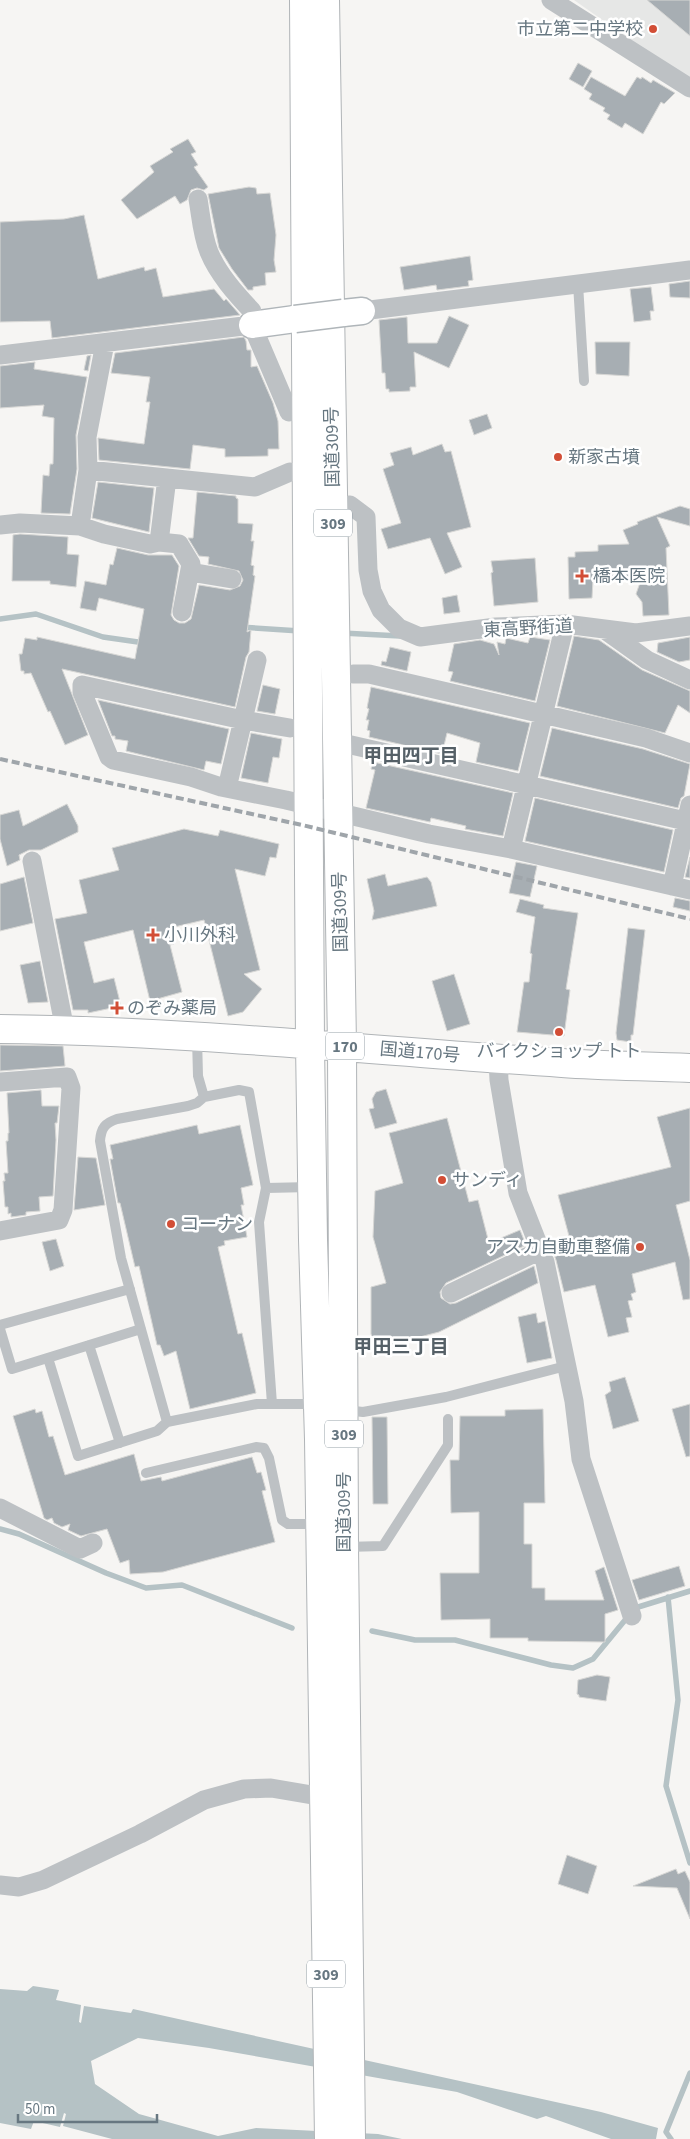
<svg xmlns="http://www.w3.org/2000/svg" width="690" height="2139" viewBox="0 0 690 2139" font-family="'Source Sans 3','Noto Sans JP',sans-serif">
	<rect width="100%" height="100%" fill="#f6f5f3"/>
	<path fill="#e6e7e6" d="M574,0h116v79l-32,-20z"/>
	<path fill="#b5c2c5" d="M33,1986l26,4 -3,10 25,5 -2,17 2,1 3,-17 47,7 2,-4 468,103 57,16 -2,11h-45l-65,-23 -9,3 -80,-27 -248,-44 -71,-10 -47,23 4,23 44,30 79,22 38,-8 122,6 24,5h-290l-49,-13 3,-12 -2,-1 -4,14 -26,-6 -3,8 -31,-6v-134l27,2z"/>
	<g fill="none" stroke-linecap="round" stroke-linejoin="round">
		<path stroke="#b5c2c5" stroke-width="5.5" d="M0,619l36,-5 67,23 42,6
			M240,627l60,4
			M342,633l58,3
			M0,1529l19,5 87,39 40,15 36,-3 110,43
			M668,1597l10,103 -12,86 24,77
			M372,1631l43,9h40l96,25 22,3 20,-9 42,-51 55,-17
			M671,2139l-5,-7 24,-59"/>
	</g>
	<path fill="#a7aeb3" stroke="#d7d7d5" d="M647,0h43v36z
		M578,63l14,8 -9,16 -14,-8z
		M591,77l34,19 12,-19 4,2 1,-2 9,6 2,-3 22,13 -11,11 -3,-2 -18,32 -18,-11 -3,5 -15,-9 3,-4 -7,-4 2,-3 -16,-9 3,-5 -8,-5z
		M188,139l8,13 -5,2 7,11 -4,2 14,20 -4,3 -7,-2 -6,2 -4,10 -7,4 -5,-8 -38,23 -16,-19 33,-28 -4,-6 23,-14 -3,-3z
		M249,187l7,1 1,6 13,-1 6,42 -2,25 2,12 -11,1 1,12 -13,2v3h-5l-16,-21 -13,-21 -11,-54z
		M84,215l14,64 46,-12 1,4 11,-3 7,29 51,-8 10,12 2,-2 14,16 -188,23 -2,-17 -50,1v-100l64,-3z
		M470,256l3,24 -5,1 1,5 -32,4 -1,-5 -32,5 -4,-23z
		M690,281v17l-20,-1 -1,-13z
		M651,287l3,24h-4l1,9 -17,2 -4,-33z
		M449,316l20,9 -20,43 -35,-16 2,35h-6v4l-21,1v-3h-3l-1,-16h-3l-3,-53 28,-3 1,26h29z
		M244,337l2,4 1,9h4v17l6,-1 16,37 5,18 1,28h-11v7l-43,1v-8l-32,-4 -3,24 -91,-9 -1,-22 46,6 6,-42h-4l4,-25 -39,-4 4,-20z
		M595,342h35l-1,34 -33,-2z
		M91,355l-3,16 -4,-1 3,-14z
		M35,362l-1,7 53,8 -11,58 1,34 -7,45 -29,-1 2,-38 6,1 1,-12h3l1,-46 -12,-2 2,-11 -44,3v-42z
		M487,414l5,14 -18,7 -5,-15z
		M442,444l3,8 6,-1 20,76 -24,6 15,34 -17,7 -15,-36 -42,11 -7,-20 20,-6 -18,-54 11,-4 -4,-12 21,-6 2,8z
		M98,482l56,6 -5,44 -57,-14z
		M197,492l39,4v2l2,1v24l15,1 -2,17h3l-3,24 3,1 -1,9 2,1 -8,56 4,-2 -2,22 -3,5 -11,50 -173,-38 26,66 -23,10 -15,-34 -2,1 -17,-39 -7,1v-3h-3l-2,-17h3l3,-16 12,2v-3l98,22 9,-50 -45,-11 -3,13 -16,-3 5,-27 21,4 4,-21 3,1 4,-17 31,7h24l7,11 -8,49 3,5 5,3h6l6,-4 8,-34 31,5 10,-4 3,-6 -4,-9 -31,-7 1,-7 -10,-1 -11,-18h5z
		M680,506l10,3v17l-33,-9 13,29 -4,2 3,67 -26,1 -1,-14 -6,-8 6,-17 -49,2 -1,19 -23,1 -1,-42h7v-5l23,-1v-6l31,-1 -6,-14 15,-6 -1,-2z
		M20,534l48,3 -1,17 12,1 -3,32 -26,-3v-3h-38l1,-46z
		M535,558l3,44 -44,4 -3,-33 2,-1 -2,-11z
		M457,595l3,17 -16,2 -2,-16z
		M574,636l25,4 43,30 48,21v22l-12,-8 -13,28 -108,-27z
		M530,637l20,3 -15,61 -85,-20 3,-9 -5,-1 6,-27 26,-4 14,4 5,11 -2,-13 8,2 1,-6 22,5z
		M690,637v23l-11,2 -22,-10 1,-9z
		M390,647l21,5 -4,19 -26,-6 1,-4 4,1z
		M263,685l17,4 -5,25 -18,-3z
		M371,687l159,36 -12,48 -42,-9 4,-19 -33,-10 -5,21 -73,-17 1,-6 -3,-1 2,-10h-3l3,-11 -2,-1z
		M98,700l131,29 -8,35 -15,-3 -2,9 -78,-19 2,-10 -13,-2v-3h-3z
		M552,728l91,21 47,15 -6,32 -3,2 -3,10 -138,-32z
		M251,733l31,6 -3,19 -6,-1 -5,26 -27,-5z
		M373,762l140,31 -10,43 -38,-7 1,-3 -35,-8 -1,4 -64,-14 9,-38 -4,-1z
		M535,798l138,32 -9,42 -139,-31z
		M67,804l11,22v6l-37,18h-12l-10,5 1,5 -13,6 -7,-27v-24l19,-5 4,16z
		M184,829l34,7 2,-6 59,14 -3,14 -6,-1 -5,19 -30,-7 25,101 -16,4 18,15 -19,23 -15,4 -24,-96 -34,8 4,16 -4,1 12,47 -32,9 -17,-71 -49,12 10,41 20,-5 7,28 -33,7v-3h-15l-18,-91 32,-6 -8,-33 40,-10 -7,-22z
		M690,857v21l-5,-1z
		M516,862l21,4 -7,31 -21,-4z
		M385,874l3,12 39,-9 4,5 6,24 -65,14 2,-9 -7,-32z
		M24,877l9,46 -33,8v-47z
		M675,898l15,3v10l-17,-4z
		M520,899l24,6 -1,3 35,5 -12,76 4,1 -6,46 -47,-4 7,-50h5l3,-28 -2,-1 5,-36 -19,-5z
		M628,928l17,2 -12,105h-2v7l-14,-2 -1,-7z
		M40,961l8,41 -20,1 -8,-38z
		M454,974l16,50 -23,7 -15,-50z
		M0,1045l63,1 2,20 -65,5z
		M386,1089l11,34 -22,6 -6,-20 5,-1 -2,-9 4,-7z
		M41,1090l1,16h17l-2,17h-2l1,17 -3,56 -14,1 1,14 -14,1v3l-15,2v-4l-3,1v-7h-3l-2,-26h2l-1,-8h4l-2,-32h2v-8h1l-2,-40z
		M690,1108v93l-14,4 14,55v39l-7,1 -8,-38 -43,12 4,18 -5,2 2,6 -5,1 4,16 -6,1 3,14 -21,5 -13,-52 -31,7 -8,-32 -7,-19 20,-5 -11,-41 113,-28 -14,-50z
		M447,1118l22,84 9,-2 11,43 31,-13 6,15 -80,38 -6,9 1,6 9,6 6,-1 78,-37 4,17 -99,49 -62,16 -6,-14v-47l15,-4 -13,-46 2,-46 28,-8 -14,-50z
		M197,1125l2,9 41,-9 13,60 -12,3 3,17h-3l6,32 -23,4 1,4 -7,2 20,87 4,-1 14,60 -66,16 -14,-58 -12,5 -4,-11h-3l-18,-79 -4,1 -15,-64h-2l-8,-44h3l-3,-14z
		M78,1157l18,1 9,47 -31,5z
		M56,1239l8,27 -14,5 -8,-29z
		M536,1313l2,10 7,-2 7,37 -25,5 -9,-46z
		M625,1377l14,44 -26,8 -8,-34 6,-4 -2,-9z
		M690,1404v52l-4,1 -14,-48z
		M35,1409l1,4 6,-2 7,26 4,-1 12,39 69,-21 7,27 20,-4 1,4 90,-24 5,16 4,-1 5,18 -4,1 13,51 -112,30 -33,2 -1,-14 -9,3 -13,-34 -26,7 -13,-6 2,-6 -8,3 -8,-4 -2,-5 -5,2 -3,-2 -31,-102z
		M543,1409l2,94h-21v41h8v44h13v12h59l-9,-29 9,-4 14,43 -13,4v28l-77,-1v-3h-38v-19l-49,1 -1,-47h39v-61l-28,1 -1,-53h9l1,-44h45v-6z
		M372,1417h15l1,87h-15z
		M679,1566l6,20 -46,14 -7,-20z
		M597,1675l13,2 -4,24 -27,-4v-2l-2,-1 1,-14z
		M567,1855l30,11 -9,28 -30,-10z
		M676,1869l2,5 7,-3 5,11v37l-13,-31 -44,-2z"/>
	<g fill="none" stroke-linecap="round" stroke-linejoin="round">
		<defs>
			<path id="secondary" d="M343,313l19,-2
				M252,325l43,-6"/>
			<path id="highway" d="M304,0l6,1045 3,195 6,199 10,700
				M325,0l17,1045 2,502 7,592
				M0,1029c188,2 375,22 562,34 42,3 85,3 128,5"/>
		</defs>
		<use href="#secondary" stroke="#afb5b9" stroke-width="29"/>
		<use href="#highway" stroke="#b0b4b7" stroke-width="30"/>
		<path stroke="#bdc1c4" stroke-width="10" d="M578,284l6,97
			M197,1038l1,38 6,21 35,-7 10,2 17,96 45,-1
			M204,1097l-7,6 -9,3 -71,13c-12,4 -16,9 -17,22l21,117 46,164 90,-18h15
			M266,1188l-7,34 13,182h44
			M0,1325l130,-36
			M0,1329l12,40 129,-40
			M89,1345l31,98
			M48,1358l30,98 79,-25 10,-9
			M345,1410l18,2 83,-15 120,-31
			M146,1473l110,-26 8,1 5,10 13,62 6,4h31
			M345,1547l38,-1 65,-101v-26"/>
		<path stroke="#bdc1c4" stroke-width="19" d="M551,0l139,88
			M198,199c3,17 4,36 11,53 9,22 27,42 43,59v14l37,87
			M362,311l328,-41
			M0,355l252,-30
			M88,470l167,17 35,-15
			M350,505l16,12 2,53 4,21 9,19 18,18 21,9 76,-10 69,-3 71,9 54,-7
			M0,525l20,-2 60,3 24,8 46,10 9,-2 20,2 12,20 -9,48
			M80,526l8,-56 -1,-33 18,-94
			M159,542l8,-64
			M190,572l42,7
			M605,630l42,30 43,20
			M353,674h16l277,64 44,15
			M290,728l-47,-8 -161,-35v7l27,65 4,3 78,17 30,10 65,13 143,34 82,15 179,41
			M338,742l352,80
			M227,788l30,-128
			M511,849l54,-225
			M32,861l33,169
			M672,886l18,-81
			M498,1059l1,21 19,113 27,69 29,139 7,58 51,157
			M0,1082l67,-5 4,11 -8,122 -4,10 -59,11
			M451,1293l90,-43
			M0,1508l80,41 13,-6
			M0,1885l19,2 24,-7 97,-46 64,-34 40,-11 27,-1 53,9"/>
		<use href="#secondary" stroke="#fff" stroke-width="26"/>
		<use href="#highway" stroke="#fff" stroke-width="28"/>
		<path stroke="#9fa5aa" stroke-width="4" stroke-dasharray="8 4" stroke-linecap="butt" d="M0,759l302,66 388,94"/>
		<defs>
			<path id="secondary-bridge" d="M295,319l48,-6"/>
		</defs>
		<use href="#secondary-bridge" stroke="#afb5b9" stroke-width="29" stroke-linecap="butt"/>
		<use href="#secondary-bridge" stroke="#fff" stroke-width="26"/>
	</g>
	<g fill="#d24e36" stroke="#fff" stroke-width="2">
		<circle cx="653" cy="29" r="5"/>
		<circle cx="558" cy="457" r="5"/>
		<path d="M579.5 568.5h5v5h5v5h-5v5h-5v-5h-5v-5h5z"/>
		<path d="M150.5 927.5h5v5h5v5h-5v5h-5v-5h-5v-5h5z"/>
		<path d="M114.5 1000.5h5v5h5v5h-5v5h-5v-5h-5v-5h5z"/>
		<circle cx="559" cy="1032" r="5"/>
		<circle cx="442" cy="1180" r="5"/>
		<circle cx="171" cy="1224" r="5"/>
		<circle cx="640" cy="1247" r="5"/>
	</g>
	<g text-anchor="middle" stroke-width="5" stroke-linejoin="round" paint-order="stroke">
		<g fill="#fff" stroke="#95a0a7" stroke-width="1">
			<rect x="314" y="509.5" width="38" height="27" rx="4"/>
			<rect x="326" y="1032.5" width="38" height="27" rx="4"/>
			<rect x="325" y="1420.5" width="38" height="27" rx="4"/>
			<rect x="307" y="1960.5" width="38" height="27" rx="4"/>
		</g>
		<g font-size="16" font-weight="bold" fill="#677781">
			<text x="333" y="529">309</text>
			<text x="345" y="1052">170</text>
			<text x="344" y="1440">309</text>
			<text x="326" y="1980">309</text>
		</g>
		<g font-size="18" fill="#677781" stroke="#fff" text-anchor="start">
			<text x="643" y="35" text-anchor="end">市立第二中学校</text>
			<text x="568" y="463">新家古墳</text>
			<text x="593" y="582">橋本医院</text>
			<text x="164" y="941">小川外科</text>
			<text x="127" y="1014">のぞみ薬局</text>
			<text x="559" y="1057" text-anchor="middle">バイクショップ トト</text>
			<text x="452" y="1186">サンディ</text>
			<text x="181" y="1230">コーナン</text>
			<text x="630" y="1253" text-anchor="end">アスカ自動車整備</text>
		</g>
		<g font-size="18" fill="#677781" stroke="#fff">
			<text transform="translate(332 447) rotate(-91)" y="6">国道309号</text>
			<text transform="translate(528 628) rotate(-3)" y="6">東高野街道</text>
			<text transform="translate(340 912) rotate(-91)" y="6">国道309号</text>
			<text transform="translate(420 1052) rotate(5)" y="6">国道170号</text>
			<text transform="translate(344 1512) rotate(-90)" y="6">国道309号</text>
		</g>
		<g font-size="19" font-weight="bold" fill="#556067" stroke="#fff">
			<text x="411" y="762">甲田四丁目</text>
			<text x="401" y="1353">甲田三丁目</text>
		</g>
	</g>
	<path d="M18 2114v8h139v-8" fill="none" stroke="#677781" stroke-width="2.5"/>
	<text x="25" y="2114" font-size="15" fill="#677781" stroke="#ffffff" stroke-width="4" paint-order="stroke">50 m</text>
</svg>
